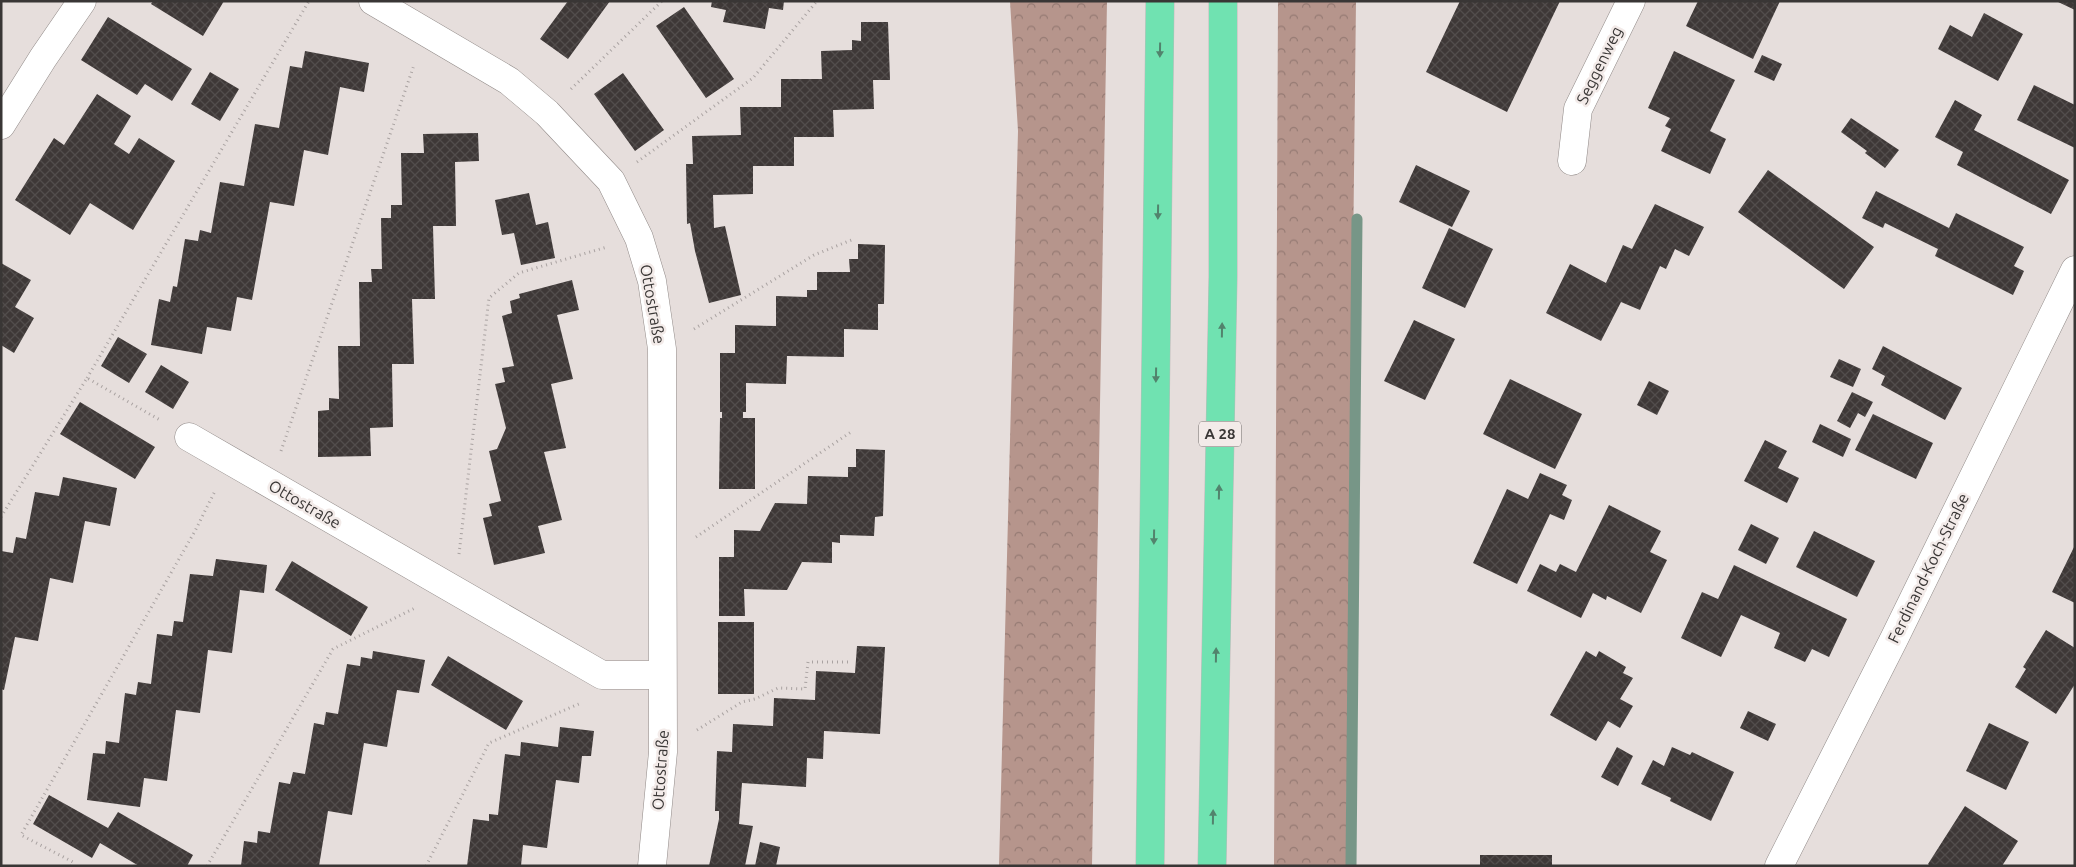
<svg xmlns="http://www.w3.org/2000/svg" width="2076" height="867" viewBox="0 0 2076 867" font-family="Ubuntu,sans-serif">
	<defs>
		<pattern id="forest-crowns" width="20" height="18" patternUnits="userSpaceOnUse" patternTransform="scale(1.25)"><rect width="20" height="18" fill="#b6958c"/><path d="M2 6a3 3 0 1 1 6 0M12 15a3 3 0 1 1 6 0" fill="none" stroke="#957a73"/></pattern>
		<pattern id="building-cross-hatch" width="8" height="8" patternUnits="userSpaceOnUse" patternTransform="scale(1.25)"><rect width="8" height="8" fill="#3e3837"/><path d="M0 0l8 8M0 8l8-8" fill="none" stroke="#524d4c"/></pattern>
	</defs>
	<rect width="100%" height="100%" fill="#e6dedc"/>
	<path fill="url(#forest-crowns)" d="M1010,1h97l-15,865h-93l19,-735z
		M1278,1h78l-10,865h-72z"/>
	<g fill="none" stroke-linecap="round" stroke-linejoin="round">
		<path stroke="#779687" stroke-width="11" d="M1351,866l6,-647"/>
	</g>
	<path fill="url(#building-cross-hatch)" d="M153,1h71l-21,35 -52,-32z
		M568,1h42l-42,58 -28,-20z
		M712,1h72l-1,9 -14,-2 -4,21 -42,-7 3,-12 -15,-3z
		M1460,1h100l-53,111 -81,-40z
		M1698,1h82l-27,58 -67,-33z
		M2056,1h19v9z
		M684,7l50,72 -28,19 -50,-72z
		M1984,13l39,21 -25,47 -60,-32 12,-24 22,12z
		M108,17l84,52 -20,32 -27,-17 -8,11 -56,-35z
		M861,22h27l2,58h-17l1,29 -41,1 1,27h-40v29h-41v28l-40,1 1,33 11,-2 16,69 -32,8 -14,-52 -5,-28 -3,1 -1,-60h7l-1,-28 49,-1 -1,-28h41v-28h41l-1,-28 31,-1v-10l9,1z
		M305,51l64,12 -5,29 -24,-5 -12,68 -24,-5 -10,56 -24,-4 -18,98 -15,-3 -6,34 -24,-4 -5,27 -51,-9 8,-46 11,3 3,-16 4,1 8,-48 13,2 2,-11 11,3 9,-51 24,4 11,-62 24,4 11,-62 12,2z
		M1674,51l61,29 -25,51 16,8 -16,35 -49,-23 10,-22 -6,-3 5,-8 -22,-10z
		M1762,55l20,9 -8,17 -20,-9z
		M210,72l29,17 -19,32 -29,-17z
		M623,73l41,57 -29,21 -41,-57z
		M2034,85l41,20v43l-58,-28z
		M97,94l34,22 -17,28 15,10 10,-16 36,23 -42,69 -43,-27 -20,32 -55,-35 39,-62 10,7z
		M1955,100l27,15 -8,15 95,50 -18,34 -94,-49 6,-13 -28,-15z
		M1851,118l48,32 -14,18 -20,-15 2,-2 -26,-19z
		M478,133l1,28 -24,1 1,64h-23l2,73h-23l2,65h-22l1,63 -23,1 1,28 -53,1v-46l11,-1v-12l10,1 -1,-53h22l-1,-64h13l-1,-13h11l-1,-51h10v-13h11l-1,-52h23l-1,-19z
		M1416,165l54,26 -18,36 -53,-25z
		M1768,170l106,77 -30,42 -106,-77z
		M1876,191l73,37 7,-15 68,34 -10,19 10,5 -11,24 -78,-39 3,-7 -53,-26 -2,5 -21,-10z
		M529,193l7,32 12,-3 7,36 -34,7 -7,-32 -12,2 -7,-35z
		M1655,204l49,23 -15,29 -14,-7 -9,20 -6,-3 -20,44 -19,-8 -20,39 -55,-28 24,-49 36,19 17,-38 9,4z
		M1449,228l44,21 -28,59 -43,-20z
		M858,244l27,1 -1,59h-6v26l-34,-1v28l-57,-1 -1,28 -40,-1v29h-3v6h12v71h-36l1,-71h2v-6h-2v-59h15v-28l41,1v-30l31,1v-7h10v-18h33l-1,-13h9z
		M1,263l30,17 -16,27 19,11 -20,35 -13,-8z
		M572,280l7,30 -22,5 16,64 -22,5 15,64 -22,4 18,68 -24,6 7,27 -51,12 -11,-47 9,-2 -3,-12 12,-3 -12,-50 8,-2 9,-21 -11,-44 10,-2 -3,-14 12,-2 -12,-50 10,-3 -2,-12 10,-3 -1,-4z
		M1414,320l41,19 -30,61 -41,-19z
		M118,337l29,17 -18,29 -28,-17z
		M1883,346l79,42 -17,32 -64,-35 4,-9 -13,-7z
		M1839,359l22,10 -8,18 -23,-10z
		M161,365l28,17 -16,27 -28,-17z
		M1510,379l72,35 -27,55 -72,-35z
		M1649,381l20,10 -12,24 -20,-10z
		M1852,392l21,10 -8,15 -7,-4 -8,15 -13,-7z
		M80,402l75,45 -20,32 -75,-45z
		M1873,414l60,29 -17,36 -61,-29z
		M1820,424l31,15 -8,18 -31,-15z
		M1765,440l22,11 -9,17 21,10 -12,25 -43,-22z
		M856,449l29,1 -2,66 -8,1 -1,19 -34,-1v8l-8,-1v21l-30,-1 -15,28 -43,-1 1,27h-26v-59h15v-27l26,1 15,-28 32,1 1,-28 40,1v-10h8z
		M1540,473l27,12 -5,10 10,5 -8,20 -14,-6 -33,70 -44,-21 34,-74 21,10z
		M63,477l54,11 -7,38 -25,-5 -12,62 -23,-5 -12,63 -23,-4 -11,53 -3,-1v-138l12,2 3,-16 10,2 9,-47 24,4z
		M1609,505l52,26 -11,21 17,8 -26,53 -34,-17 -1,4 -13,-7 -12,25 -54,-27 13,-27 16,8 4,-8 16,8z
		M1751,524l28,14 -13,26 -28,-14z
		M1814,531l61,30 -18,36 -61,-30z
		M2075,545v58l-23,-11z
		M216,559l51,6 -3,28 -24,-3 -8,63 -24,-3 -8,63 -24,-3 -9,71 -23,-3 -4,29 -53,-7 6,-47 12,1 1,-13 13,2 6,-50 11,2 2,-13 13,2 6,-50 15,2 2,-15 9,1 7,-48 23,2z
		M292,561l76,46 -17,29 -76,-46z
		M1734,565l113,54 -18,38 -17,-8 -7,13 -31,-14 6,-15 -39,-18 -20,42 -40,-19 21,-46 16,7z
		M718,622h36v72h-36z
		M2046,630l29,18v36l-19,30 -41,-27 11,-18 -3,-2z
		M857,646l28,1 -5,87 -56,-3 -1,28 -16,-1 -1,29 -64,-4 -3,41 14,2 -8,40h-36l10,-47v-8h-4l2,-60 15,1 1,-28 40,2 1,-28 41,2 1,-29 39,2z
		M373,651l52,9 -6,33 -22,-3 -10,57 -23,-4 -12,72 -24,-4 -9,55h-78l3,-25 13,2 1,-12 12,2 9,-51 11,2 3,-12 12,2 9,-51 10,2 2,-13 12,2 9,-50 13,2 1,-9 11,2z
		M1586,651l10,6 3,-6 27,16 -3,6 10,5 -13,21 13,7 -13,22 -12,-7 -12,20 -46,-26z
		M448,656l75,45 -17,29 -75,-45z
		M1748,711l28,13 -8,17 -28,-13z
		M1989,723l40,19 -23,48 -40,-19z
		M560,727l34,4 -3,25h-9l-3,27 -23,-3 -9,68 -24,-3 -2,21h-54l6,-47 16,2v-7l9,1 7,-61 15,2 1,-14 37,5z
		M1617,747l16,9 -15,30 -17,-9z
		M1672,747l18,8 2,-3 42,20 -23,49 -41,-20 1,-3 -30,-14 12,-24 11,6z
		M49,795l59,33 10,-16 75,43 -6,11h-48l-39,-23 -8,15 -59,-34z
		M1965,806l53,35 -16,25h-72l-2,-2z
		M760,842l20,5 -4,19h-21z
		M1480,855h72v11h-72z"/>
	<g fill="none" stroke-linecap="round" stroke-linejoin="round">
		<defs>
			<path id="minor" d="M373,1l136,80 38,32 64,68 28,57 13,43 10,68 1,403 -11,114
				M1,125l42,-67 39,-57
				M1572,161l6,-52 53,-108
				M189,437l413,238h60
				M1779,866l115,-227 181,-369"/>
			<path id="motorway" d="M1150,866l10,-865
				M1212,866l11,-589v-276"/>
		</defs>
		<use href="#minor" stroke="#918a88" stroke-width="29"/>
		<use href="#motorway" stroke="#bcbbba" stroke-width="29"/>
		<path stroke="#a9a2a1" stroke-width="3" stroke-dasharray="1 4" stroke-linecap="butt" d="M571,89l91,-88
			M637,162l116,-84 64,-77
			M694,329l120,-74 40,-16
			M87,378l222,-377
			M281,451l133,-386
			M1,517l86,-139 73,42
			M696,537l155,-105
			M459,554l30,-256 30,-25 88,-26
			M697,730l45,-28 13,-3 23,-11 27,1 3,-27h40
			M71,866l2,-4 -52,-27 174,-304 20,-40
			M207,866l126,-217 84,-42
			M426,866l63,-123 92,-40"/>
		<use href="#minor" stroke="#fff" stroke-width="28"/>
		<use href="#motorway" stroke="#70e2b1" stroke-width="28"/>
	</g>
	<defs><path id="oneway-solid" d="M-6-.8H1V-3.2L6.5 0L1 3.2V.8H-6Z" transform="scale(1.25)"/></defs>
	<g fill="#52836d">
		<use href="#oneway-solid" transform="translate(1160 50) rotate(91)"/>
		<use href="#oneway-solid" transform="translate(1158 212) rotate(91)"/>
		<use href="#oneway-solid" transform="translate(1222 330) rotate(-89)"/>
		<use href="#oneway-solid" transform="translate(1156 375) rotate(91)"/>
		<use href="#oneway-solid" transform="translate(1219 492) rotate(-89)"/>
		<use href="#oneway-solid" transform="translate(1154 537) rotate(91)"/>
		<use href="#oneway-solid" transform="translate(1216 655) rotate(-89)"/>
		<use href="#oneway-solid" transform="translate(1213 817) rotate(-89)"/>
	</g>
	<g text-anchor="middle" stroke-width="5" stroke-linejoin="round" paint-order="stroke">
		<rect fill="#f3ebe9" stroke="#716c6b" stroke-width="1" x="1199" y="421.5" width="42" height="25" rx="4"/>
		<g font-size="15" font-weight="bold" fill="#393635">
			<text x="1220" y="439">A 28</text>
		</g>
		<g font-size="16" fill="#393635" stroke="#f3ebe9">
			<text transform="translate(1599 65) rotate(-64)" y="6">Seggenweg</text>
			<text transform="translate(653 304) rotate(80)" y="6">Ottostraße</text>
			<text transform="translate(305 504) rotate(30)" y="6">Ottostraße</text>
			<text transform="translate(1928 568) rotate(-64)" y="6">Ferdinand-Koch-Straße</text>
			<text transform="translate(660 770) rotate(-86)" y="6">Ottostraße</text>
		</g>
	</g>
	<rect width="2076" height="867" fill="none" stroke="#393635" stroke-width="5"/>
</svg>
